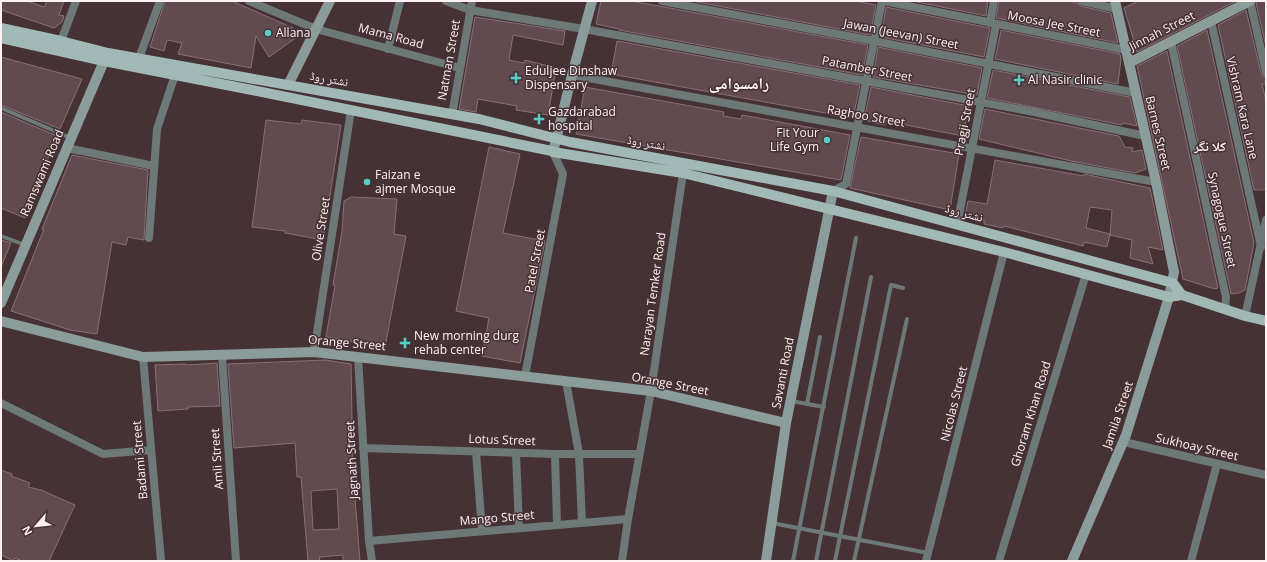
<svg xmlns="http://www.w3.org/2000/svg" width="1267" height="562" viewBox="0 0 1267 562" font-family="'Open Sans','Noto Naskh Arabic',sans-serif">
	<rect width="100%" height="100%" fill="#463135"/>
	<path fill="#624b50" stroke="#897075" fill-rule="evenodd" d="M1,1h26l17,6 3,-6h17l-5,14 5,1 -2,6 -8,6 -53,-18z
		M165,1h67l61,27 4,9 -28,20 -13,-21 -5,32 -73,-14 4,-11 -15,-3 -3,11 -14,-4z
		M601,1h29l29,5 209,39 -6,30 -243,-45v-1l-23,-5z
		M692,1h163l21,4 -6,30z
		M912,1h76l-2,15z
		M999,1h69l9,2 4,3 30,7 7,30 -122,-25z
		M1138,1h98l-99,51 -13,-44z
		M1256,1h10v46l-10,-44z
		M886,7l104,21 -6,29 -103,-20z
		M1246,10l15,63 1,3 4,1v7h-4l4,17v88l-4,1h-8l-36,-165z
		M475,17l90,14 -2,14 -50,-10 -4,25 15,3 1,-3 31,8 -8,47 -32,-5 1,-4 -39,-7 -2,13 -17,-3z
		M1001,30l119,24 1,5 -3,25 -123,-25z
		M1207,30l47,213 -9,47 -6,3 -8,1 -54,-248z
		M617,41l243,44 -7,33 -242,-44z
		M878,47l104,21 -5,27 -104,-18z
		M1167,51l51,237 -3,1 -32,-10 -46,-213z
		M1,57l81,22 -22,50 -59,-24z
		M993,70l137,27 7,29 -14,-3 -1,2 -135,-27z
		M585,87l139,25 -1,4 18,3 1,-4 108,20 -9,45 -265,-46z
		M871,87l98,19 -6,30 -78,-15v4l-21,-5z
		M985,109l134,27 6,11 8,1 -1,4 10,-2 4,19 -11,4 -64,-12 -92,-22z
		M1,112l56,24 -20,50h1l-3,12 -2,-1 -8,21 -24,-10z
		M266,120l35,4 1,-4 39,5 -18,115 -38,-7v-2l-33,-4z
		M861,137l98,17 -9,56 -100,-22z
		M489,147l31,7 -17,79 42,8 -25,122 -38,-7 7,-38 -33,-7z
		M72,155l76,15 -4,70 -16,-3 -2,8 -14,-3 -15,92 -27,-4 -59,-19 33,-82h-2z
		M995,160l89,16v-2l66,14 13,62 -15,-3 5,17 -23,-6 2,-18 -22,-5 2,-25 -22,-3 -4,21 24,6 -3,13 -23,-5 -1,4 -79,-20 -1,2 -19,-4v-4l-19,-5 3,-14 19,3z
		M351,197l46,2 -3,35 12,2 -21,111 -59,-10 9,-52h-2l9,-54 2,-30z
		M1,240l10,3 -10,24z
		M325,360l26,4 2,109 7,88h-17v-6l-24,2 1,4h-12l-7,-84h-4l-2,-34 -61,5 -6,-84zM337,489l2,40 -26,1 -2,-39z
		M217,363l3,43 -32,1v2l-30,2 -3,-46 31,-1v1z
		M1,470l11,4 -1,2 19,7 -2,4 13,3 34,15 -26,56h-27l-7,-3 -1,3 -13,-6z"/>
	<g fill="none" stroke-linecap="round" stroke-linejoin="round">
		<path stroke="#6d7977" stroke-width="4" d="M1,108l70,30
			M1,236l24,9
			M791,401l33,6
			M807,404l13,-67
			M772,523l156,30
			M793,561l63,-323
			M816,561l55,-284
			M835,561l56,-276 12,3
			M854,561l53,-242"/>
		<path stroke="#6d7977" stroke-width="8" d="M249,1l67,28 144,39
			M446,1l24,9 114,19 450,83 111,24
			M662,1l212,40 262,52
			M884,1l242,49
			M1082,1l35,8
			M1250,1l16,71
			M1211,21l50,226
			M990,23l4,-22
			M61,41l15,-40
			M1171,42l55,255 -1,13
			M388,49l12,-48
			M139,58l21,-57
			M572,75l584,107
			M452,115l20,-114
			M67,148l87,18
			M833,191l13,-7 36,-183
			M957,225l39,-200
			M149,238l8,-109 18,-54
			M1245,316l21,-96
			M314,352l37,-242
			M222,355l14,206
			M143,357l18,204
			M358,357l11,184 3,20
			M525,376l38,-202 -10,-22
			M566,381l13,73 3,69
			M1,403l102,51 48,-4
			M1124,442l142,33
			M363,448l192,6h84
			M476,452l6,79
			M516,453l3,75
			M555,454l2,71
			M369,541l259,-22
			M622,561l6,-42 23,-128 32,-218
			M926,561l78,-309
			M999,561l87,-287
			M1191,561l26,-97"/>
		<path stroke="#8a9d9b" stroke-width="10" d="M1129,63l121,-62
			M288,85l42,-84
			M553,152l19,-77 20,-74
			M1,303l106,-249
			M1,321l142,36 171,-5 337,39 135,32
			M766,561l20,-138 47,-232
			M1072,561l54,-126 43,-138 5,-25 -18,-90 -41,-181"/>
		<path stroke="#a0b9b6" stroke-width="10" d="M1,28l60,13 47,12 371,66 91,23 263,49 340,92 9,12
			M1,38l103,23 148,29 300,61 1,1 130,21 321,79 165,45 13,-2 63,21 21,5"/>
	</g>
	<g fill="#55cec6" stroke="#463135" stroke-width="1.5">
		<circle cx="268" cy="33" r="4"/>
		<path d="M514 72h4v4h4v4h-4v4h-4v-4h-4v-4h4z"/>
		<path d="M1017 74h4v4h4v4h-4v4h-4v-4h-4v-4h4z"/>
		<path d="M537 113h4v4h4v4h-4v4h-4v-4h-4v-4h4z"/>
		<circle cx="827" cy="140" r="4"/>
		<circle cx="367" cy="182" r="4"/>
		<path d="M403 337h4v4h4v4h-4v4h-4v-4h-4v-4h4z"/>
	</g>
	<g text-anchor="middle" stroke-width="3" stroke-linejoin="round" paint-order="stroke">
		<g font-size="12" fill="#fff0f3" stroke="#463135">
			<text transform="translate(1054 24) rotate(11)" y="4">Moosa Jee Street</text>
			<text transform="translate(1162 31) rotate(-27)" y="4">Jinnah Street</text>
			<text transform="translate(901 34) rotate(11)" y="4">Jawan (Jeevan) Street</text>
			<text transform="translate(391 36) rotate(15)" y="4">Mama Road</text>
			<text transform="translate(449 60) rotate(-80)" y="4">Natman Street</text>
			<text transform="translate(867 69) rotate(11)" y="4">Patamber Street</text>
			<text transform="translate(329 79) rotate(10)" y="4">نشتر روڈ</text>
			<text transform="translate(1242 108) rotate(77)" y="4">Vishram Kara Lane</text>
			<text transform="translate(866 116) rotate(10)" y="4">Raghoo Street</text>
			<text transform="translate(965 122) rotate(-79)" y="4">Pragji Street</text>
			<text transform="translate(1158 133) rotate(77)" y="4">Barnes Street</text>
			<text transform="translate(646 143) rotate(10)" y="4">نشتر روڈ</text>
			<text transform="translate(42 173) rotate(-67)" y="4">Ramswami Road</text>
			<text transform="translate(964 213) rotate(15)" y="4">نشتر روڈ</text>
			<text transform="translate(1222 220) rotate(78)" y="4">Synagogue Street</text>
			<text transform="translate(321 229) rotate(-81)" y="4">Olive Street</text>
			<text transform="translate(535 261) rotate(-79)" y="4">Patel Street</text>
			<text transform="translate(653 294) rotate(-82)" y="4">Narayan Temker Road</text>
			<text transform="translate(347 343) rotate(5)" y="4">Orange Street</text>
			<text transform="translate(783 373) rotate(-79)" y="4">Savanti Road</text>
			<text transform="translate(670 384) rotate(11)" y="4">Orange Street</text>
			<text transform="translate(954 404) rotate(-76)" y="4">Nicolas Street</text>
			<text transform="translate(1031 414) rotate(-73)" y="4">Ghoram Khan Road</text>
			<text transform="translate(1118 415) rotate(-71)" y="4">Jamila Street</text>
			<text transform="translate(502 440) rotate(2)" y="4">Lotus Street</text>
			<text transform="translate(1197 447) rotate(13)" y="4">Sukhoay Street</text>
			<text transform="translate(217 459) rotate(-94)" y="4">Amli Street</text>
			<text transform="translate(140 460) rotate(-95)" y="4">Badami Street</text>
			<text transform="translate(352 460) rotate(-93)" y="4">Jagnath Street</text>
			<text transform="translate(497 518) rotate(-5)" y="4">Mango Street</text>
		</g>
		<g font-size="12" fill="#fff0f3" stroke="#463135" text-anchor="start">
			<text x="276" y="37">Allana</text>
			<text x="525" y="75">Eduljee Dinshaw<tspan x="525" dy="14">Dispensary</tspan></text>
			<text x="1028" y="84">Al Nasir clinic</text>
			<text x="548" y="116">Gazdarabad<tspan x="548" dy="14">hospital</tspan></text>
			<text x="819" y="137" text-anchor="end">Fit Your<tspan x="819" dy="14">Life Gym</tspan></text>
			<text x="375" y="179">Faizan e<tspan x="375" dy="14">ajmer Mosque</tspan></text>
			<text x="414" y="340">New morning durg<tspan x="414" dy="14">rehab center</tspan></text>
		</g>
		<g font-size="13" font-weight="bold" fill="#fff0f3" stroke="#463135">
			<text x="1210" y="151">کلا نگر</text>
		</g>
		<g font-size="16" font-weight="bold" fill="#fff0f3" stroke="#463135">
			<text x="739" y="89">رامسوامی</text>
		</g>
	</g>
	<rect width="1267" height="562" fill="none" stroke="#fff0f3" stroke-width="4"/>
	<g transform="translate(36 526) rotate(242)" stroke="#463135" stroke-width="3" paint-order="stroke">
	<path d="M0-3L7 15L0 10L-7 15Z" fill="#fff0f3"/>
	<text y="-6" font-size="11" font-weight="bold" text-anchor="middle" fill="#fff0f3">N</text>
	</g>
</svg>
